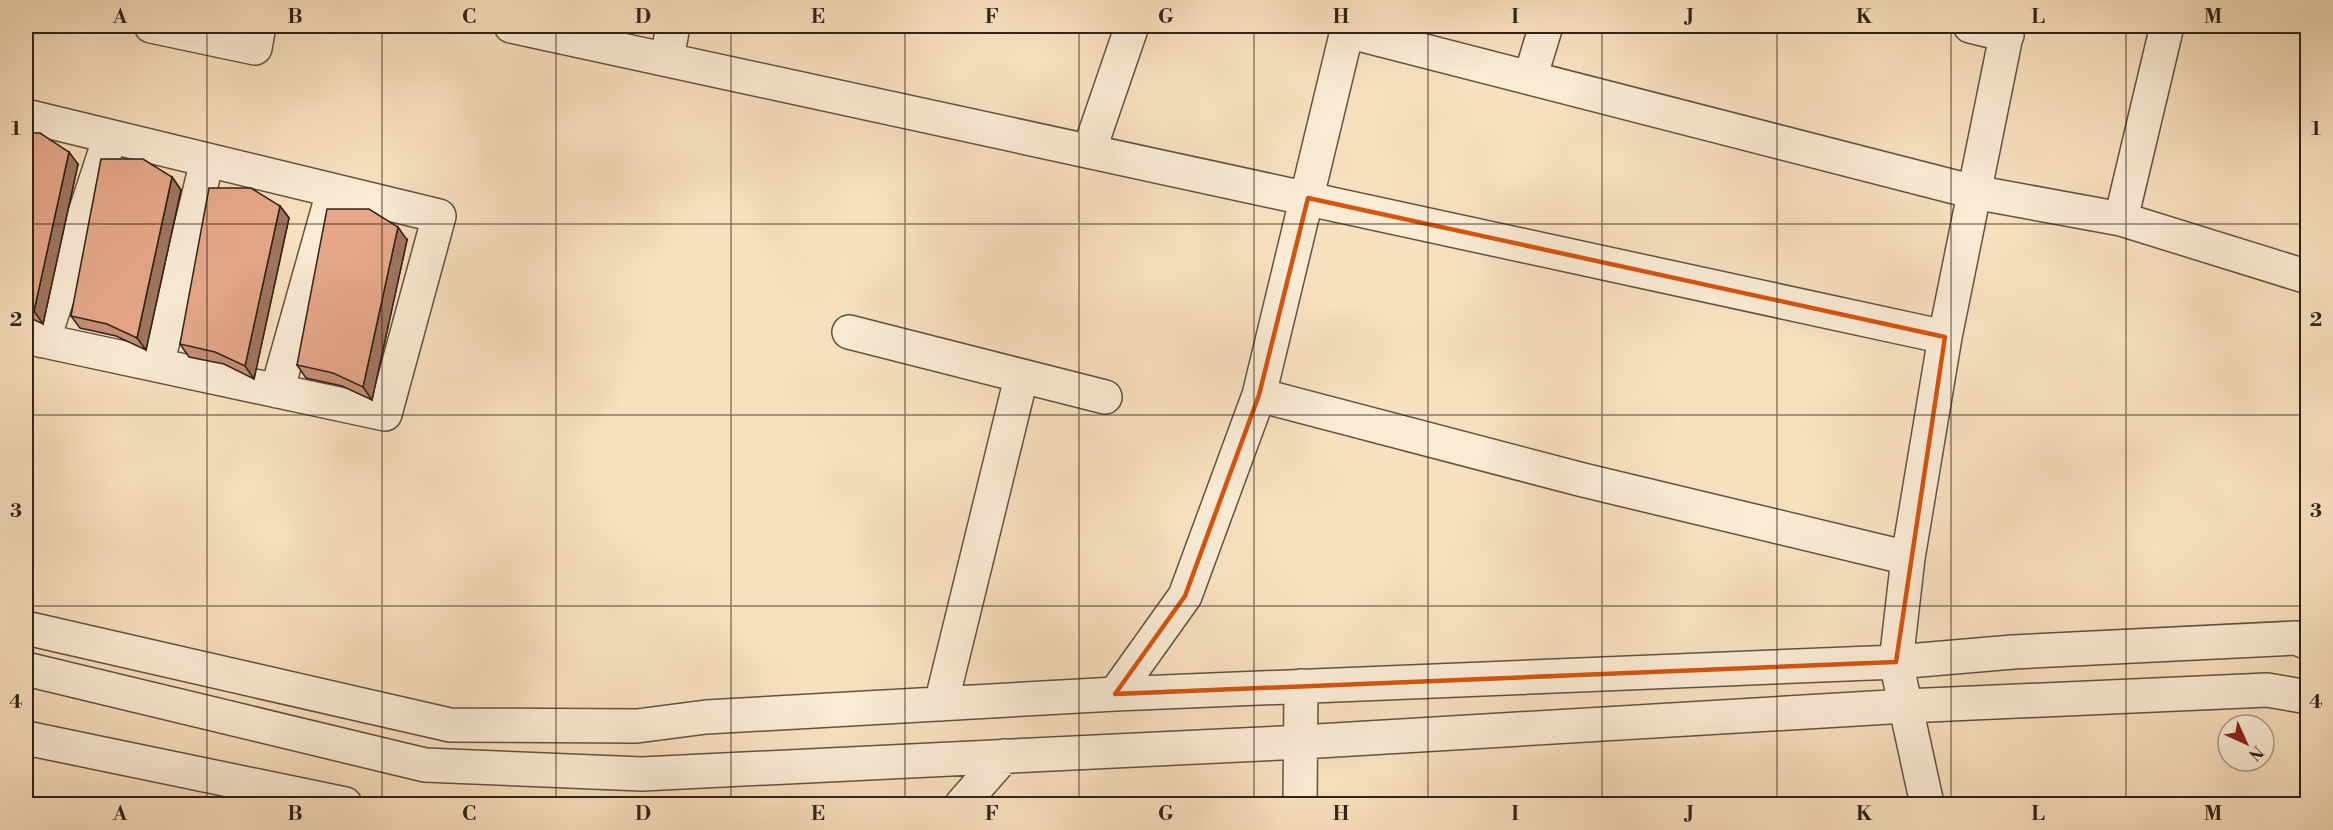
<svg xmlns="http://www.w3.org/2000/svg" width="2333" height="830" viewBox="0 0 2333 830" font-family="'Libre Bodoni',serif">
	<rect width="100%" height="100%" fill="#f8e0be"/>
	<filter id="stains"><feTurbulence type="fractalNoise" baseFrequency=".00333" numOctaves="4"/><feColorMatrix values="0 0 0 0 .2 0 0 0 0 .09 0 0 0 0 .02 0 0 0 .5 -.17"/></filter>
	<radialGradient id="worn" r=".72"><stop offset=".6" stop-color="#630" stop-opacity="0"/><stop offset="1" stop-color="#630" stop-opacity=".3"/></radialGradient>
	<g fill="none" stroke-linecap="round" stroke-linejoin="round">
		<defs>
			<path id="minor" d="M151,26l104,22 4,-22
				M511,26l1434,311 -37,221 -12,104 31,142
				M1970,26l37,9
				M667,59l6,-33
				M1530,78l16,-52
				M26,116l413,100 -54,198 -359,-77
				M1089,151l43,-125
				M2121,219l187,58
				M849,332l256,65
				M1945,337l63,-311
				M43,341l67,-204
				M157,365l50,-204
				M277,391l56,-199
				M1908,558l-325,-78 -324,-85 88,-364 627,161 147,27 46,-193
				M26,628l424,97 187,1 69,-9 409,-23 781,-32 117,-10 283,-14 12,5
				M26,669l399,96 217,9 659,-32 605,-36 361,-16 41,7
				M1115,694l70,-98 74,-201
				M941,704l80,-326
				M26,738l319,66
				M962,804l42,-48
				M1300,804l1,-118"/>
		</defs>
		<use href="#minor" stroke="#625242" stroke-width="36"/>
		<use href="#minor" stroke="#faebd5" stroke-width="33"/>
	</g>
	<path fill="#c59075" stroke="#302318" stroke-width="1.5" d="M26,133l52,31 -35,160 -17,-8z
		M172,177l9,13 -35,160 -30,-14 -36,-8 -9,-12z
		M280,206l9,12 -35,161 -30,-15 -35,-7 -9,-13z
		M407,240l-35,160 -30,-14 -36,-8 -9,-13z"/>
	<path fill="#a0755f" stroke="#302318" stroke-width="1.5" d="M69,152l9,12 -35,160 -9,-13z
		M172,177l9,13 -35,160 -9,-12z
		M280,206l9,12 -35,161 -9,-13z
		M398,227l9,13 -35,160 -9,-13z"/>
	<path fill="#e5a788" stroke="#302318" stroke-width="1.5" d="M26,133h14l29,19 -35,159 -8,-4z
		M101,159h42l29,18 -35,161 -30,-14 -36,-8z
		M209,188h42l29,18 -35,160 -30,-14 -35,-8z
		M327,209h42l29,18 -35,160 -30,-14 -36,-8z"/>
	<path fill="none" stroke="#d6540d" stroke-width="4.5" stroke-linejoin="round" d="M1308,198l637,139 -49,325 -781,32 70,-98 74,-201z"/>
	<path fill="none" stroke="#302318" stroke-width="1.5" stroke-opacity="0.55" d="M207,26v778M382,26v778M556,26v778M731,26v778M905,26v778M1079,26v778M1254,26v778M1428,26v778M1602,26v778M1777,26v778M1951,26v778M2126,26v778M26,224h2282M26,415h2282M26,606h2282"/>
	<rect width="2333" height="830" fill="none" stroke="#f8e0be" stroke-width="66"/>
	<g transform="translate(2246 743) rotate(135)"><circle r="28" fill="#faebd5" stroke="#a99b89" stroke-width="1.5"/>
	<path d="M0-4.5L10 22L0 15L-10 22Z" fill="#8f2418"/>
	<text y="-9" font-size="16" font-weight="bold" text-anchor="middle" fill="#302318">N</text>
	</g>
	<rect x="33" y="33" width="2267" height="764" fill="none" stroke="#302318" stroke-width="2"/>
	<g font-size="20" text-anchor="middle" font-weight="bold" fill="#302318">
		<text x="120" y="23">A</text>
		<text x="295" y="23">B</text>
		<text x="469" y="23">C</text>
		<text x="643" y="23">D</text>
		<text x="818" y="23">E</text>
		<text x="992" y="23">F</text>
		<text x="1166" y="23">G</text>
		<text x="1341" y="23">H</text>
		<text x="1515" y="23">I</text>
		<text x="1690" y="23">J</text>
		<text x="1864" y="23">K</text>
		<text x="2038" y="23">L</text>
		<text x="2213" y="23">M</text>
		<text x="16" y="135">1</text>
		<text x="2316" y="135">1</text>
		<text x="16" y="326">2</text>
		<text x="2316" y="326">2</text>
		<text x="16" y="517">3</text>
		<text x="2316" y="517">3</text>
		<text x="16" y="708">4</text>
		<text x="2316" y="708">4</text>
		<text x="120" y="820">A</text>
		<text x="295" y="820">B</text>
		<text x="469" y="820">C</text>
		<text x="643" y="820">D</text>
		<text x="818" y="820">E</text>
		<text x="992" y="820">F</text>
		<text x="1166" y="820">G</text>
		<text x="1341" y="820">H</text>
		<text x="1515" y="820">I</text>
		<text x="1690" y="820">J</text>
		<text x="1864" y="820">K</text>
		<text x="2038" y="820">L</text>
		<text x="2213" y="820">M</text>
	</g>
	<rect width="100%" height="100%" filter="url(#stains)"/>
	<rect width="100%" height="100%" fill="url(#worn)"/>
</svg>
